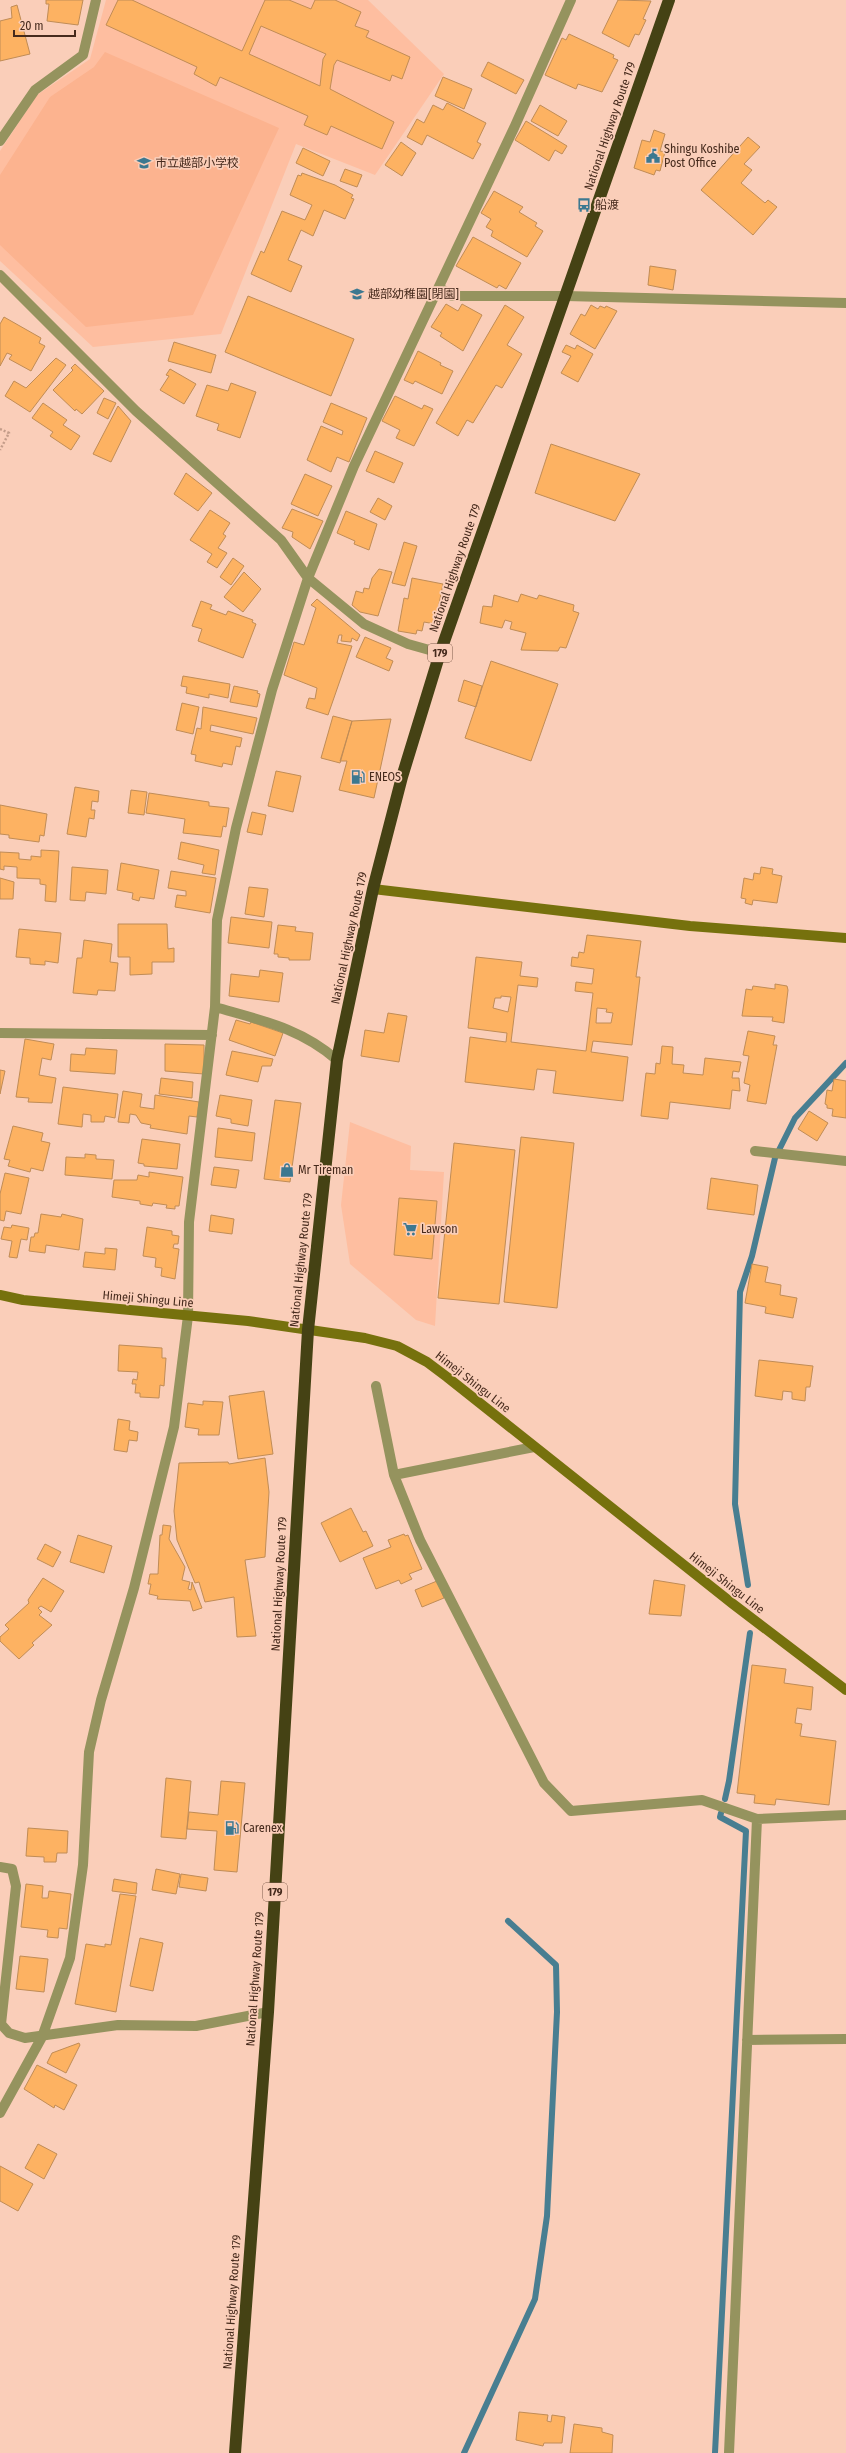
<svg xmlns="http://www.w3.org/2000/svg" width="846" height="2453" viewBox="0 0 846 2453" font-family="'Fira Sans Condensed','Noto Sans JP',sans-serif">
	<rect width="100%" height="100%" fill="#faceb9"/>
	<path fill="#febea0" d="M106,0h262l76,74 -69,101 -79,-31 -75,190 -128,13 -93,-86v-110l37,-56 53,-36z
		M350,1122l61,24 -1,24 34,2 -9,154 -19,-6 -66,-56 -9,-59z"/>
	<path fill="#fcb38f" d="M105,52l174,76 -86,187 -107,12 -86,-82v-70l50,-78 44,-30z"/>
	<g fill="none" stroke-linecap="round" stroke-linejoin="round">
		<path stroke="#487e91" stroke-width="6" d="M748,1585l-13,-81 5,-212 12,-36 23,-98 20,-40 51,-55
			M725,1799l4,-18 21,-148
			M464,2453l71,-154 12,-83 10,-204 -1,-47 -48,-44
			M715,2453l31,-622 -26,-14 1,-4"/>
	</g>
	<path fill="#fdb262" stroke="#c08c56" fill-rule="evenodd" d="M46,0h37l-5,25 -31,-4 2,-17h-3z
		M118,0h14l110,51 23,-51h24l22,9 4,-9h20l26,12 -6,14 14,5 -3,6 44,20 -8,22 -10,-4 -2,6 -53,-21 -3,5 -4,24 64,33 -12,27 -51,-23 -4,9 -23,-10 4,-9 -88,-39 -4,9 -22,-12 3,-7 -91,-42zM261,26l65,28 -3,5 -3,27 -71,-32z
		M618,0l33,1 -8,18 3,1 -7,15 -4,-1 -6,13 -27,-14z
		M17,5l13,49 -30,7v-40l12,-3 -1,-11z
		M569,34l45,21 -1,3 5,2 -16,32 -24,-8 -2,5 -31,-14 17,-37 4,2z
		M488,62l36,18 -8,14 -35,-18z
		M443,77l29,12 -8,20 -29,-13z
		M447,103l39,20 -9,19 4,2 -8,15 -46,-24 -5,10 -15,-8 10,-18 7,4 9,-18 10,5z
		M540,105l27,16 -9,15 -27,-15z
		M526,121l41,25 -5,8 -7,-4 -6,11 -34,-21z
		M654,130l11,4 -5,17 5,1 -5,19 -4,-1 -2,5 -20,-7 8,-28 8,2z
		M748,137l12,10 -16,17 8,6 -11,13 24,20 3,-3 9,7 -24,28 -52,-45z
		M401,142l15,11 -14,23 -17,-11z
		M303,148l27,13 -7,15 -27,-13z
		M345,169l17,6 -5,12 -17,-6z
		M302,173l33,12 18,10 -2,3 3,1 -9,20 -21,-9 -11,26 -12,-6 -13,30 14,6 -11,26 -40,-18 10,-23 3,2 18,-42 23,9 7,-15 -22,-10 8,-20 3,1z
		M494,191l29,16 -4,5 18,11 -2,3 8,5 -16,26 -36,-21 2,-5 -7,-4 5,-8 -10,-6z
		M473,237l48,26 -15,26 -7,-4 -2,3 -41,-22z
		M650,266l26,4 -3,20 -25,-5z
		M248,296l106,43 -23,57 -106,-44z
		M446,304l12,7 4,-7 20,11 -19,36 -23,-15 2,-3 -11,-6z
		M505,305l19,12 -17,28 15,9 -20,34 -6,-3 -23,38 -6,-3 -9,16 -22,-13z
		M591,305l7,4 2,-3 5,2 1,-2 11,5 -22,38 -25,-15 11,-20 4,2z
		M4,317l37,21 -2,5 6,3 -14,25 -22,-12 3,-4 -5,-2 -7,13v-42z
		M174,342l42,13 -5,18 -43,-12z
		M566,345l9,4 2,-4 16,9 -15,28 -17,-9 10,-17 -9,-4z
		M418,351l23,12 -1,2 13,6 -11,23 -27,-13 -2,3 -9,-4z
		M56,358l10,7 -36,47 -25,-16 9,-15 12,7z
		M75,364l29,27 -22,23 -6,-5 -1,2 -22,-21 20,-20 -2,-2z
		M170,369l26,15 -12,20 -24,-14 9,-14 -3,-1z
		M231,383l25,9 -16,46 -23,-8 2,-6 -23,-8 11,-31 21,6z
		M395,396l27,13 2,-4 9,4 -19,37 -18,-8 4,-8 -18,-9z
		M104,398l12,5 -8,16 -11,-6z
		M43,403l24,17 -4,5 17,11 -9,14 -21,-14 3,-4 -21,-14z
		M331,403l36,15 -18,44 -12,-5 -6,15 -24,-12 14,-34 21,9 1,-4 -20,-9z
		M118,406l13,15 -20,41 -18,-8z
		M551,444l89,30 -25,47 -80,-28z
		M375,451l28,12 -9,20 -28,-12z
		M186,473l26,20 -14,18 -24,-17z
		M305,474l27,12 -14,30 -27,-12z
		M378,498l14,8 -7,14 -15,-8z
		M292,509l31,12 -13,28 -18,-12 1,-5 -11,-4z
		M210,510l20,13 -7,11 3,2 -8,12 9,5 -10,15 -10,-6 5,-8 -22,-14z
		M346,511l31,13 -8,26 -15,-6 1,-3 -18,-8z
		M404,542l13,4 -12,40 -13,-3z
		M233,558l11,8 -13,19 -11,-8z
		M379,569l13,3 -14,44 -18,-4 -8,-7 4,-14 7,2 1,-5 5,1 3,-11z
		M244,572l17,17 -18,23 -19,-15z
		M412,578l31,6 -8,40 -11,-2 -2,9 -5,-1 -1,4 -18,-3 6,-33 4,1z
		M521,594l16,5 2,-4 35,10 -1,6 6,2 -13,35 -6,-1 -2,4 -37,-1 5,-17 -16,-4 2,-7 -7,-2 -3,8 -22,-5 3,-17 9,1 2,-12 24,7z
		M317,599l43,36 -3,6 -5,-3 -1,4 -10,-1 1,-6h-3l-2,8 15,3 -24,69 -22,-7 3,-10 6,1 2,-11 -33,-13 10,-33 10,3 12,-37 -5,-3z
		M201,601l11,4 -2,4 16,6 2,-4 25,9 -1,2 4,2 -13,34 -45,-17 4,-12 -10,-3z
		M365,637l26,11 -5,10 7,3 -4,10 -33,-14z
		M491,661l67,23 -27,77 -66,-23z
		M183,676l47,8 -2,14 -19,-4v4l-23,-5 1,-6 -6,-1z
		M464,680l18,6 -6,21 -18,-6z
		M234,686l24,5 -1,2 3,1 -3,13 -27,-5z
		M182,703l17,4 -6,27 -17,-4z
		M203,707l54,11 -4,16 -42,-9 -1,6 32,7 -2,9 -4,-1 -4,19 -9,-2 -1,4 -27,-6 1,-6 -5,-1 6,-26 4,1z
		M333,716l19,5 -12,42 -19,-5z
		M391,719l-17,79 -35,-8 8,-29h-7l12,-40z
		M276,771l25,5 -8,36 -25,-6z
		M75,787l24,4 -1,11 -6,-1 -1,9h4l-1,9 -5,-1 -3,19 -19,-3z
		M131,790l16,2 -3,23 -16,-2z
		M149,793l60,9v4l20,2 -3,19 -3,-1 -2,11 -38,-4 2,-14 -39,-6z
		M0,805l47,9 -3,22 -4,-1 -1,7 -30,-4v-3l-9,-1z
		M252,812l14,3 -4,20 -15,-3z
		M181,842l38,8 -4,25 -13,-2 2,-8 -26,-6z
		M41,850l18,1 -3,51 -11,-1 1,-16 -6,-1v-5l-23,-1v-11l-13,-1v4l-4,-1v-17l19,1v6l12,1v-4l10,1z
		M121,863l38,7 -5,29 -14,-2 -1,4 -7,-2 1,-6 -16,-3z
		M72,867l36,3 -2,24 -20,-2 -1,9 -15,-1z
		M761,867l12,2 -1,5 10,2 -5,27 -24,-3 -1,5 -7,-2 1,-4 -5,-1 3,-20 9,2 1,-7 6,1z
		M171,871l45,7 -6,35 -35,-6 2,-12 9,1v-5l-18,-3z
		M0,878l14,4 -1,17h-13z
		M249,887l19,2 -4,28 -19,-3z
		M231,917l41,5 -3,26 -41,-5z
		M118,924h49l1,25 6,-1v14h-22v12l-22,1v-18h-12z
		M278,925l18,2 -1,4 18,2 -3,27h-21v-2l-11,-1v-3h-4z
		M19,929l42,4 -3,30 -13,-2v4l-15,-1v-6l-14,-1z
		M587,935l54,6 -5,36h4l-8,68 -39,-4 -2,11 37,5 -5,44 -70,-8 3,-22 -19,-2 -3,21 -69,-8 5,-45 36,5 1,-9 -39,-5 8,-71 46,5 -2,14 18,2 -1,9 -19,-2 -7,57 75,9 7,-58 -18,-2 1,-9 16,2 2,-15 -23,-3 1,-9 6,1 1,-6 5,1zM501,996l10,1 -3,15 -15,-4 2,-10h6zM597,1008l10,1 -1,3 7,1 -2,10h-15z
		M84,940l28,4 -2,18 8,1 -3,28 -17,-1 -1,5 -24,-2 4,-35h5z
		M260,970l23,3 -4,29 -50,-6 2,-22 28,3z
		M775,984l12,2 1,4 -4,33 -12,-2 1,-4 -31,-1 4,-27 6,1 1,-4 22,3z
		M388,1013l19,3 -8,46 -38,-6 4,-26 19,3z
		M236,1020l14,4 1,-2 32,11 -8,23 -46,-16z
		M748,1031l27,5 -2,9h4l-11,59 -19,-3 3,-16 -6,-2 5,-27 -6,-1z
		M25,1039l29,5 -3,16 -9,-2 -3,17 17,3 -4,25 -24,-1 1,-4 -13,-1z
		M165,1044l39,1v29l-39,-3z
		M662,1046l11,1 -1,17 12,1 -1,8 20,2 2,-17 36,4 -2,10 -6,-1 -1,7h7l1,13 -8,-1 -2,19 -60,-7 -2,17 -27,-3 5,-43 9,1 1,-11 4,1z
		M86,1048l31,2 -2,24 -45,-3 1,-17 14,1z
		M232,1051l41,8 -2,7h-9l-4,16 -32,-7z
		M0,1070l5,1 -5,23z
		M161,1078l32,4 -1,16 -33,-4z
		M834,1079l12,2v37l-14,-2 1,-7 -6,-1v-3l-2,-1 2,-14 5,1z
		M63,1087l55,7 -3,24 -10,-2 -1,6h-13v-7l-8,-1 -1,13 -24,-3z
		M123,1091l19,3 -2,13 14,2 1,-14 44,7 -2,15 -8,-1 -2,18 -37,-6 1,-3 -10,-2 -5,-8 -6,-1 -1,9 -11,-1z
		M220,1095l32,5 -4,26 -17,-3v-4l-15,-3z
		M275,1100l26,3 -11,79 -26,-3z
		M809,1111l19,12 -11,18 -19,-12z
		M13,1126l30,7 -2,8 9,2 -7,28 -12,-3 -1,4 -22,-6 2,-6 -6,-1z
		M218,1128l37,5 -3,28 -37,-4z
		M521,1137l53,6 -17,165 -53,-6z
		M142,1139l38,5 -3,25 -33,-3v-2l-6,-1z
		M454,1143l61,7 -16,154 -61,-6z
		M85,1154l11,1v4l18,1 -2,19 -47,-4 1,-18 19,1z
		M214,1167l25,3 -3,18 -25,-3z
		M149,1172l34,5 -4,29h-4v3l-9,-1 1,-3 -14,-2 -1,3 -12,-2v-3l-28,-4 2,-17h23l1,-5 11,2z
		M5,1173l24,5 -8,36 -15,-3 -2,10 -4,-1v-26z
		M711,1178l47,7 -4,30 -47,-6z
		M399,1198l38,3 -5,58 -38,-4z
		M41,1214l20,3 1,-3 21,5 -4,31 -33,-5 -1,8 -16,-2 2,-14h3l1,-4h3z
		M211,1215l23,4 -2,15 -23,-3z
		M12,1225l17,3 -2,12 -6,-1 -4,19 -8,-1 3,-16 -11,-2 3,-12 7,1z
		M147,1227l25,4v4l7,1 -1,8h-4l-1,4 6,1 -4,30 -14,-3 1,-8 -7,-1 1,-9 -13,-2z
		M105,1248l12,1 -2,21 -32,-3 2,-15 20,2z
		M752,1264l16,3 -3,15 16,3 -1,10 17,3 -4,20 -28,-5 1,-6 -21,-4z
		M119,1345l43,3v10h4l-2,28 -4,-1 -1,13 -19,-1v-4h-5l1,-9h-4l1,-5 4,1 1,-8 -20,-1z
		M759,1360l54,6 -3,21h-4l-1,14 -13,-2v-7l-9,-1 -1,9 -27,-4z
		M264,1391l9,63 -35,5 -9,-63z
		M203,1401l20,1 -4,33h-21l1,-6 -14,-2 3,-24 15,2z
		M118,1419l12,2 -1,9 9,2 -1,9 -8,-1 -2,12 -13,-2z
		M265,1458l4,34 -4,65 -20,3 11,76 -19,1 -3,-40 -29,5 -6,-20 -4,1 -18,-43 -3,-29 5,-48 49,-1 1,2z
		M351,1508l12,24 3,-1 7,15 -33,16 -19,-39z
		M163,1525l8,1 -2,13 16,28 -3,13 8,2 -2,7 3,1 1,-8 10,26 -9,3 -3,-10 -33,-2 1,-3 -9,-2 2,-10h-3l2,-10h8l2,-39h2z
		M404,1534l1,2 3,-1 14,34 -13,5 3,5 -11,5 -2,-4 -23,9 -13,-31 28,-11 -3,-7z
		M78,1535l34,11 -8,27 -34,-11z
		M45,1544l16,8 -8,15 -16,-8z
		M43,1578l21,13 -13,21 -10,-6 -3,2 4,4 -3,3 13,10 -20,18 2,2 -15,14 -19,-18v-4l9,-8 -4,-4 24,-22 -1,-3z
		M654,1580l31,5 -4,31 -32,-2z
		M437,1581l7,17 -22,9 -7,-17z
		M752,1665l34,4 -2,14 29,4 -2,23 -14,-2 -2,15 7,1 -2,12 36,5 -7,64 -53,-6 -1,6 -21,-2 1,-8 -18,-2z
		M166,1778l25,3 -5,58 -25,-2z
		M221,1781l24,2 -8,89 -23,-2 3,-39 -30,-2 2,-17 29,3z
		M28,1828l40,3 -1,22h-10l-1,9h-12v-5l-18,-1z
		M156,1869l24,5 -4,20 -24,-4z
		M181,1874l27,4 -2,13 -27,-4z
		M114,1879l23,4 -1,11 -24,-3z
		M26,1884l17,2 -1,12h6l1,-7 22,3 -4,35 -8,-1 -1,10 -11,-1 1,-7 -27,-3z
		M120,1894l16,2 -20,116 -41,-8 11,-60 19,3v-3l6,1z
		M140,1938l23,5 -10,48 -23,-5z
		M20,1956l28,3 -4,33 -28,-3z
		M79,2043l1,2 -14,28 -19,-10 5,-10z
		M37,2065l40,20 -13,25 -9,-5 -1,3 -30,-19z
		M38,2144l19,10 -13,25 -19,-11z
		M0,2166l33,18 -15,27 -18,-10z
		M519,2412l29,3 -1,6 4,1 1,-7 13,2 -3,26h-18l-1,3 -27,-6z
		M574,2424l28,4v4l11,3 -1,18h-42z"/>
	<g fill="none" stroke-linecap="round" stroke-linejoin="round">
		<path stroke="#c39c89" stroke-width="2.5" stroke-dasharray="2 2" stroke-linecap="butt" d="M0,429l9,4 -9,17"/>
		<path stroke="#95935e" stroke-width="10" d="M0,141l35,-51 48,-35 13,-55
			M0,275l136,136 145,129 27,38 56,46 44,20 32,9
			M440,288l12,8h114l280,7
			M215,1007c45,13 86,21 122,53
			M0,1033l212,2
			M755,1151l91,10
			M376,1386l18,89 26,65 124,243 27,28 131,-11 55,19 89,-4
			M394,1475l140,-28
			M0,1867l12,2 4,17 -15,138 8,9 16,5 93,-13 78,1 72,-14
			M747,2040l99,-1
			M0,2113l42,-76 28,-79 13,-93 6,-113 12,-52 33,-112 40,-161 14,-111 1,-94 26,-215 2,-87 19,-92 36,-138 36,-112 46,-112 160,-338 57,-128
			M729,2453l28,-634"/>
		<path stroke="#76710d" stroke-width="10" d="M373,889l317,37 156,12
			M0,1295l23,5 225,21 117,17 32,8 30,16 20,15 286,227 113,86"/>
		<path stroke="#454214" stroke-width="12" d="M235,2453l33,-441 40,-682 29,-270 36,-171 29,-112 38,-124 229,-653"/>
	</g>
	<defs>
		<symbol id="civic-bare" viewBox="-9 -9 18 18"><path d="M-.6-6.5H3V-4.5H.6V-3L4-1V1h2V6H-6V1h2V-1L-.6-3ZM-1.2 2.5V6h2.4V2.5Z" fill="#3c7890" stroke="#faceb9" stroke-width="2.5" paint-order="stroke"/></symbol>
		<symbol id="school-bare" viewBox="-9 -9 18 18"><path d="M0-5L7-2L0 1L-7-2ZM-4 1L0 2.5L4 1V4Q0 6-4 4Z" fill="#3c7890" stroke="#faceb9" stroke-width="2.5" paint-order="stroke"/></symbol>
		<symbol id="bus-bare" viewBox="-9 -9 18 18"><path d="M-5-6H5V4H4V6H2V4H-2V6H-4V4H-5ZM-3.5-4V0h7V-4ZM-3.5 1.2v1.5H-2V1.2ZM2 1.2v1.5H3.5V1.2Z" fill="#3c7890" stroke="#faceb9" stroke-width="2.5" paint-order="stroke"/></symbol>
		<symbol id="fuel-bare" viewBox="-9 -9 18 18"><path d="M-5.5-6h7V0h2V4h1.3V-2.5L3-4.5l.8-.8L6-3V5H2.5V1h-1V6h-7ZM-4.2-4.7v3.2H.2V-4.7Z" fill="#3c7890" stroke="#faceb9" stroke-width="2.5" paint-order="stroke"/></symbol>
		<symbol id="shop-bare" viewBox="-9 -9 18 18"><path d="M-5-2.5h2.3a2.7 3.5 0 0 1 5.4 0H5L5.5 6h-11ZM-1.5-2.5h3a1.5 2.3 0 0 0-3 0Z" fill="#3c7890" stroke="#faceb9" stroke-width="2.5" paint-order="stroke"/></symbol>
		<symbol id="supermarket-bare" viewBox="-9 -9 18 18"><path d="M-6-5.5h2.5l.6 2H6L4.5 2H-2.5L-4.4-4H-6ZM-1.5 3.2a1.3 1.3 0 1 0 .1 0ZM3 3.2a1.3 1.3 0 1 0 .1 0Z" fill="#3c7890" stroke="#faceb9" stroke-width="2.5" paint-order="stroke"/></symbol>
	</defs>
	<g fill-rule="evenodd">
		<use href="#civic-bare" x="643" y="146" width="20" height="20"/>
		<use href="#school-bare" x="134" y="153" width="20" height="20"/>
		<use href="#bus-bare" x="574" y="195" width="20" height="20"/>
		<use href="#school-bare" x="347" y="284" width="20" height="20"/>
		<use href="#fuel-bare" x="348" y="767" width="20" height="20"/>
		<use href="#shop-bare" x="277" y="1160" width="20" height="20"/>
		<use href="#supermarket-bare" x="400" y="1219" width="20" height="20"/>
		<use href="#fuel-bare" x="222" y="1818" width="20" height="20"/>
	</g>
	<g text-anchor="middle" stroke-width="3.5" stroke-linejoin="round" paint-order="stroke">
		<g fill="#faceb9" stroke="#7c5b4b" stroke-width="1">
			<rect x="428" y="644" width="24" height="18" rx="3"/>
			<rect x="263" y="1883" width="24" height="18" rx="3"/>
		</g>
		<g font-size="11" font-weight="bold" fill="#462a1c">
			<text x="440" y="657">179</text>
			<text x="275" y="1896">179</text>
		</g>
		<g font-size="12" fill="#462a1c" stroke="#faceb9">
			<text transform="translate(610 126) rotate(-71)" y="4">National Highway Route 179</text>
			<text transform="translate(455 568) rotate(-71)" y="4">National Highway Route 179</text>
			<text transform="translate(349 938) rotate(-78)" y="4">National Highway Route 179</text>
			<text transform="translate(301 1260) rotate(-84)" y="4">National Highway Route 179</text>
			<text transform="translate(148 1299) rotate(5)" y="4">Himeji Shingu Line</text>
			<text transform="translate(473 1382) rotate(38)" y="4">Himeji Shingu Line</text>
			<text transform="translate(727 1583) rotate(38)" y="4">Himeji Shingu Line</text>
			<text transform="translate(279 1584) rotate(-87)" y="4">National Highway Route 179</text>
			<text transform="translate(255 1979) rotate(-86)" y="4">National Highway Route 179</text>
			<text transform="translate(232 2302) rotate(-86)" y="4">National Highway Route 179</text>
		</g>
		<g font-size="12" fill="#462a1c" stroke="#faceb9" text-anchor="start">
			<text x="664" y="153">Shingu Koshibe<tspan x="664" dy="14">Post Office</tspan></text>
			<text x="155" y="167">市立越部小学校</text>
			<text x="595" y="209">船渡</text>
			<text x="368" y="298">越部幼稚園[閉園]</text>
			<text x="369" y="781">ENEOS</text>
			<text x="298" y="1174">Mr Tireman</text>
			<text x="421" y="1233">Lawson</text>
			<text x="243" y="1832">Carenex</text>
		</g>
	</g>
	<path d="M14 30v6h61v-6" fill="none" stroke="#462a1c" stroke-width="2"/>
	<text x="20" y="30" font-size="12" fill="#462a1c" stroke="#faceb9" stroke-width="3" paint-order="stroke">20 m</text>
</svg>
